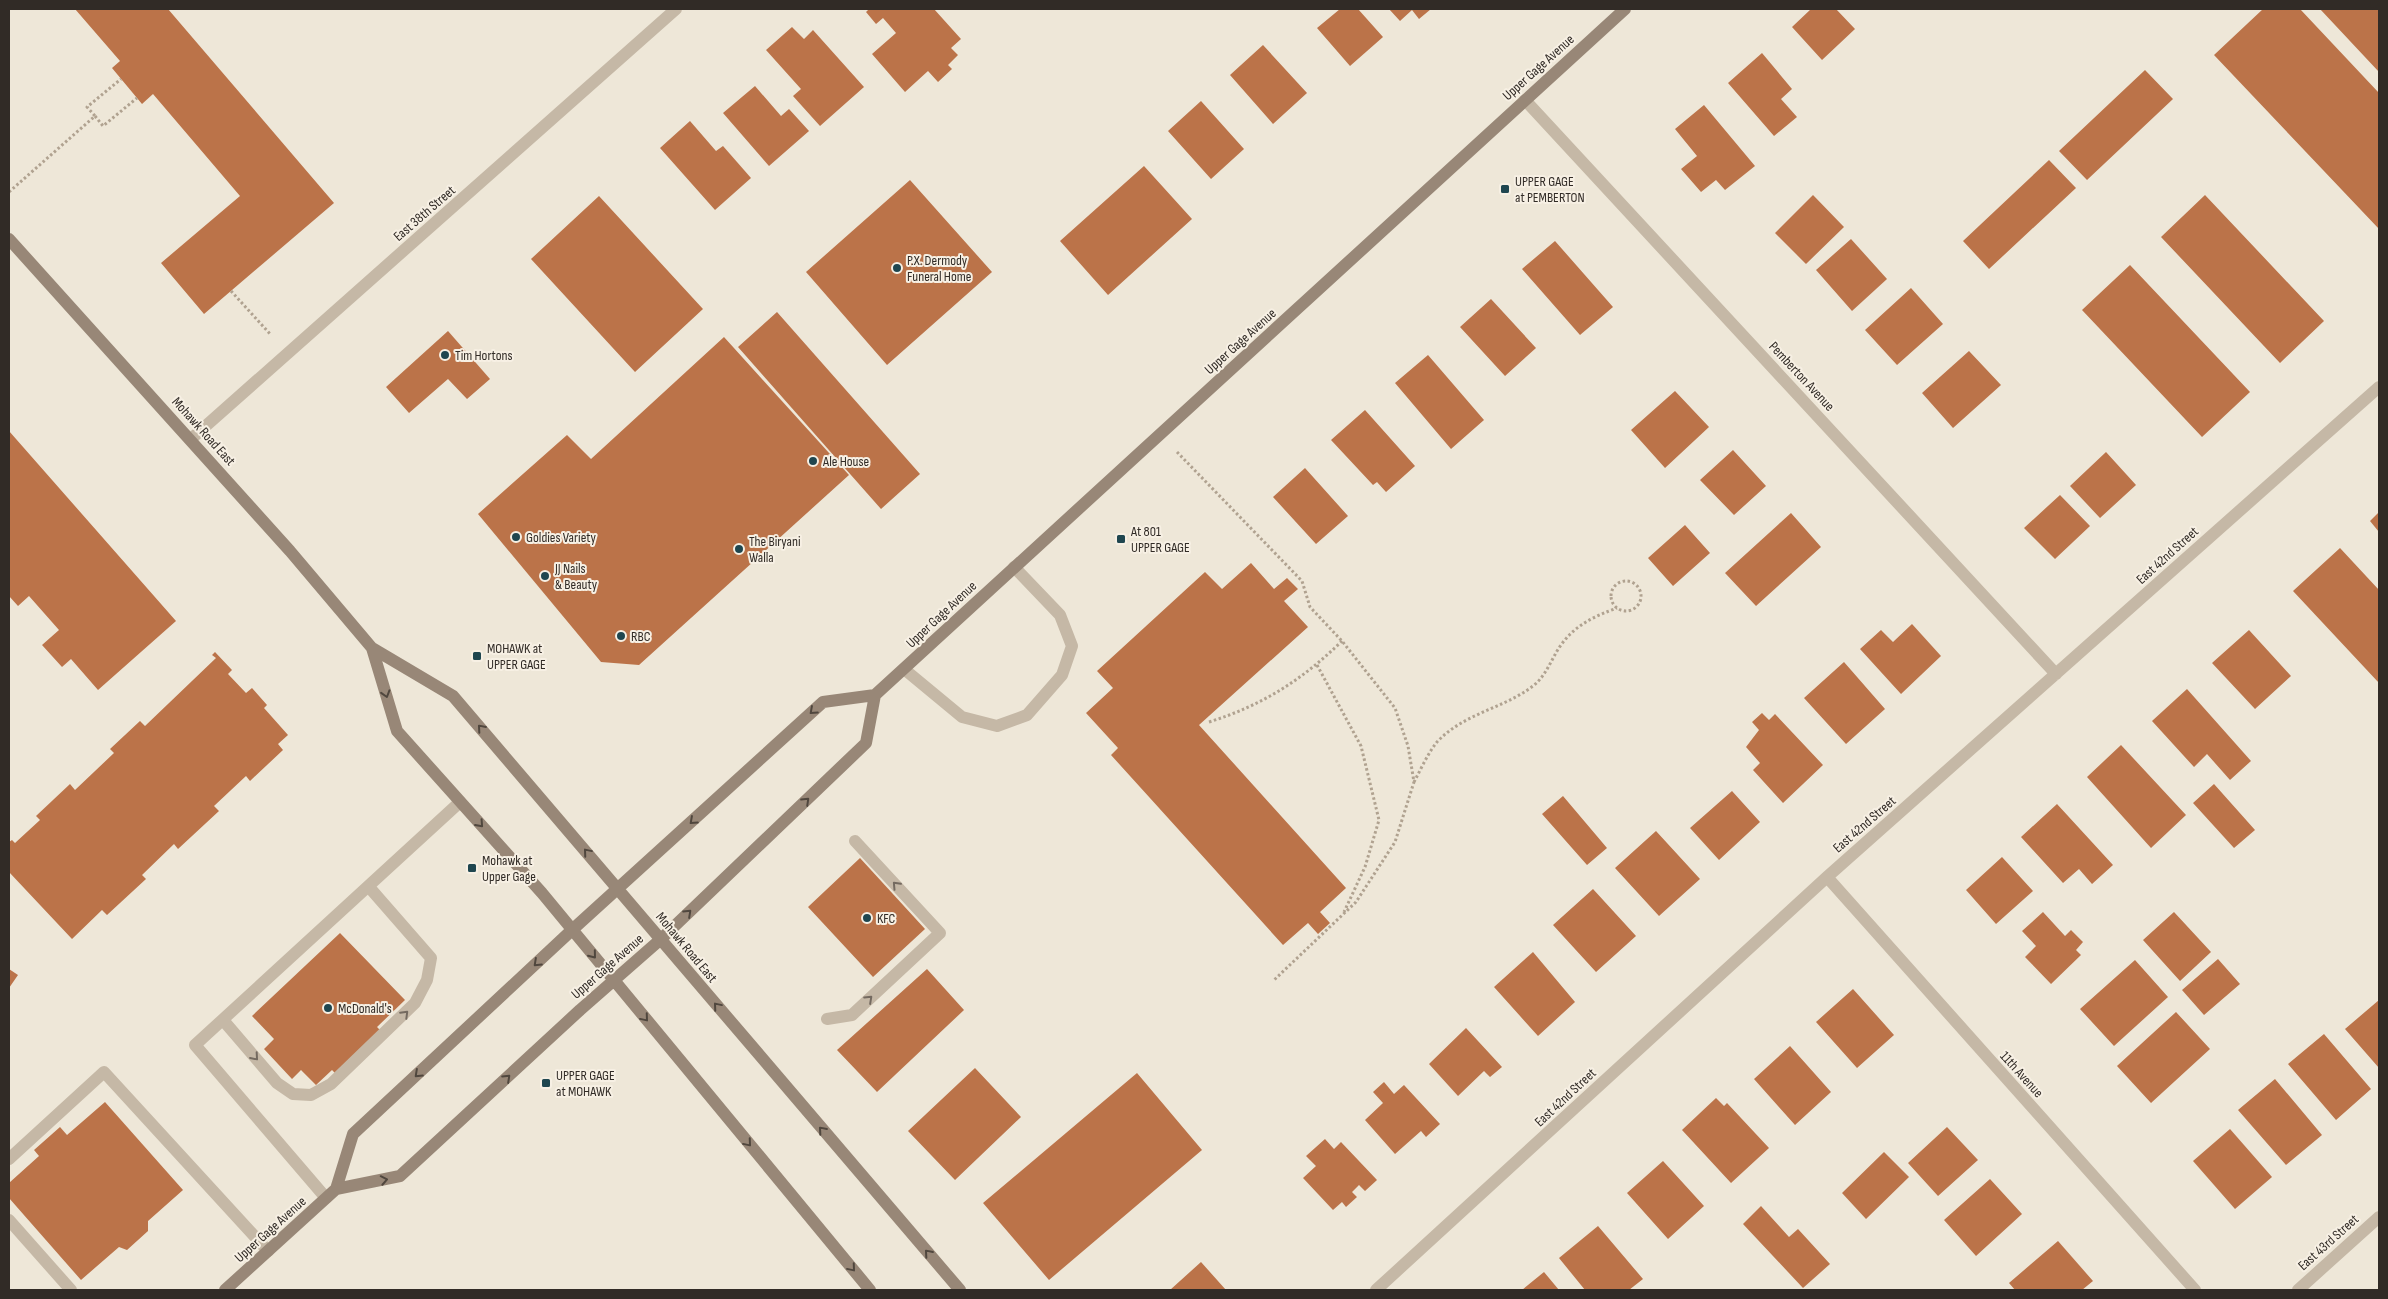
<svg xmlns="http://www.w3.org/2000/svg" width="2388" height="1299" viewBox="0 0 2388 1299" font-family="'Sofia Sans Condensed',sans-serif">
	<rect width="100%" height="100%" fill="#eee7d8"/>
	<path fill="#bb7349" d="M75,9h93l166,194 -130,111 -43,-51 79,-67 -87,-102 -11,10 -30,-36 8,-7z
		M869,9h65l27,30 -10,9 7,7 -10,10 4,4 -14,13 -10,-11 -23,21 -33,-38 24,-21 -13,-15 -7,6 -10,-12z
		M1340,9h18l25,28 -33,29 -33,-38z
		M1389,9h42l-12,10 -7,-9 -12,11z
		M1811,9h25l19,20 -33,31 -30,-33z
		M2263,9h37l79,84v136l-165,-174z
		M2320,9h59v63z
		M792,27l12,12 9,-9 51,57 -44,39 -27,-30 8,-7 -35,-39z
		M1263,45l44,48 -34,31 -43,-49z
		M1762,53l30,36 -11,10 16,18 -23,19 -46,-53z
		M2145,70l28,29 -86,81 -28,-29z
		M755,86l26,30 8,-7 20,22 -40,35 -46,-53z
		M1201,101l43,48 -33,30 -43,-48z
		M1704,105l51,61 -30,24 -9,-10 -15,12 -20,-23 16,-13 -22,-27z
		M690,121l26,30 7,-5 28,32 -36,32 -55,-62z
		M2049,160l27,28 -87,81 -26,-28z
		M1144,166l48,53 -84,76 -48,-54z
		M910,180l82,92 -105,93 -81,-93z
		M1813,195l31,32 -38,37 -31,-31z
		M2205,195l119,126 -44,42 -119,-126z
		M599,196l104,113 -68,63 -104,-113z
		M1851,239l36,40 -35,32 -36,-41z
		M1555,241l58,66 -33,28 -58,-66z
		M2130,265l120,127 -48,45 -120,-127z
		M1911,288l32,36 -46,41 -32,-35z
		M1491,299l45,49 -31,28 -45,-49z
		M777,312l143,162 -39,35 -143,-162z
		M448,331l42,48 -23,20 -19,-20 -39,34 -23,-26z
		M724,337l125,138 -210,190 -38,-3 -123,-148 89,-79 24,24z
		M1969,351l32,34 -48,43 -31,-35z
		M1428,355l56,65 -33,29 -56,-66z
		M1675,391l34,36 -44,41 -34,-38z
		M1365,410l50,56 -29,26 -9,-10 -4,3 -42,-45z
		M9,431l167,190 -78,69 -27,-31 -9,8 -20,-22 17,-15 -30,-34 -11,10 -9,-10z
		M1733,450l33,36 -32,29 -34,-35z
		M2106,452l30,33 -36,33 -30,-32z
		M1305,468l43,48 -32,28 -43,-47z
		M2060,495l30,31 -35,33 -31,-31z
		M2379,512v20l-9,-11z
		M1791,513l30,34 -65,59 -31,-33z
		M1685,525l25,28 -37,33 -25,-28z
		M2340,548l39,42v93l-86,-92z
		M1251,563l23,26 13,-11 11,11 -14,12 24,26 -109,98 147,163 -26,24 10,11 -12,11 -10,-11 -25,22 -172,-190 7,-7 -32,-35 27,-25 -16,-17 108,-99 17,17z
		M1912,624l29,32 -40,38 -41,-45 21,-19 12,12z
		M2249,630l42,46 -36,33 -43,-46z
		M215,652l17,18 -4,4 18,19 6,-5 15,17 -3,3 24,27 -10,9 5,6 -33,31 -4,-5 -32,30 5,5 -41,38 -4,-5 -32,31 4,4 -39,36 -5,-5 -30,29 -63,-67v-30l3,-2 3,3 25,-23 -4,-4 34,-32 5,6 39,-37 -4,-4 30,-28 5,5 71,-68 -4,-3z
		M1844,662l41,47 -39,35 -42,-46z
		M2187,689l64,72 -21,19 -23,-26 -13,13 -42,-46z
		M1762,713l7,7 6,-6 48,51 -40,38 -30,-33 7,-7 -14,-16 13,-17 -7,-8z
		M2121,745l65,70 -35,33 -64,-71z
		M2214,784l41,46 -21,18 -41,-45z
		M1732,791l28,31 -41,38 -29,-32z
		M1563,796l44,52 -20,17 -45,-51z
		M2057,804l56,61 -21,19 -13,-15 -16,14 -42,-46z
		M1656,831l44,48 -41,37 -44,-48z
		M2002,857l31,34 -37,33 -30,-34z
		M860,858l65,71 -52,48 -65,-70z
		M1593,889l43,47 -40,36 -43,-47z
		M2043,912l22,24 6,-6 12,12 -7,8 5,5 -30,29 -26,-27 11,-11 -14,-15z
		M2174,912l37,40 -31,29 -37,-41z
		M340,933l65,67 -28,27 5,5 -45,43 -5,-5 -16,15 -15,-15 -9,9 -28,-30 10,-10 -22,-23z
		M1533,952l42,50 -37,34 -44,-49z
		M2218,959l22,25 -36,31 -22,-25z
		M2135,960l33,37 -54,49 -34,-37z
		M9,969l9,6 -9,13z
		M927,969l37,41 -87,82 -40,-42z
		M1853,989l41,46 -37,33 -41,-46z
		M2379,1000v68l-34,-39z
		M2176,1012l34,37 -59,54 -34,-37z
		M1466,1028l36,39 -12,10 -6,-6 -26,25 -29,-32z
		M2324,1034l47,55 -35,31 -48,-56z
		M1790,1046l41,46 -36,33 -41,-46z
		M975,1068l46,49 -66,63 -47,-49z
		M1137,1073l65,77 -153,130 -66,-77z
		M2275,1079l47,56 -36,30 -48,-55z
		M1384,1082l10,12 10,-9 36,39 -14,13 -5,-6 -26,23 -30,-34 18,-17 -10,-11z
		M1716,1098l8,8 3,-3 42,45 -38,35 -49,-53z
		M105,1102l78,88 -35,31v10l-21,19 -8,-3 -38,33 -72,-82v-15l30,-27 -5,-6 26,-23 7,8z
		M1947,1127l31,33 -40,36 -30,-33z
		M2230,1129l42,48 -37,32 -42,-48z
		M1325,1139l9,10 7,-7 36,38 -12,11 -6,-6 -7,7 5,5 -11,10 -4,-5 -9,8 -30,-32 13,-12 -10,-10z
		M1884,1152l25,25 -43,42 -24,-26z
		M1663,1161l41,45 -36,33 -41,-46z
		M1990,1179l32,35 -46,42 -32,-36z
		M1761,1206l28,31 9,-8 32,35 -27,24 -60,-64z
		M1598,1226l45,53 -14,11h-44l-26,-32z
		M2058,1241l35,40 -11,9h-67l-6,-7z
		M1201,1262l25,28h-56z
		M1544,1272l15,18h-37z"/>
	<g fill="none" stroke-linecap="round" stroke-linejoin="round">
		<path stroke="#b0a290" stroke-width="3" stroke-dasharray="2.5 2.5" stroke-linecap="butt" d="M95,116l8,10 34,-28
			M9,192l86,-76 -8,-9 34,-28
			M231,291l40,44
			M1177,452l125,129 8,26 32,34 53,67 13,38 6,36 -19,60 -39,60 -83,79
			M1611 596a15 15 0 1 1 30 0a15 15 0 1 1-30 0Z
			M1317,665l44,81 18,74 -14,47 -21,45
			M1209,722c54,-17 93,-42 133,-81
			M1414,782c7,-13 14,-29 23,-40 27,-29 66,-33 96,-56 14,-11 18,-27 28,-41 14,-20 34,-29 56,-37"/>
		<path stroke="#c5b8a6" stroke-width="12" d="M904,669l58,48 35,9 30,-11 35,-40 10,-29 -12,-31 -46,-48
			M827,1019l25,-4 88,-82 -85,-92
			M223,1020l54,63 16,11 18,1 20,-11 84,-81 12,-23 4,-22 -62,-71
			M9,1159l95,-87 164,179
			M326,1198l-131,-153 265,-243
			M9,1220l62,70"/>
		<path stroke="#c5b8a6" stroke-width="12" d="M1525,100l531,574
			M191,439l485,-430
			M1827,877l368,413
			M1376,1290l451,-413 552,-490
			M2298,1290l81,-73"/>
		<path stroke="#988777" stroke-width="12" d="M9,239l281,312 82,97 81,48 507,594
			M372,648l25,83 145,162 328,397
			M336,1189l64,-13 180,-166 81,-71 205,-196 9,-48
			M225,1290l111,-101 17,-55 219,-204 251,-228 52,-7 750,-686"/>
	</g>
	<defs><path id="oneway-chevron" d="M-2-3.5L2.5 0L-2 3.5" fill="none" stroke-width="1.6" stroke-linecap="round" stroke-linejoin="round" transform="scale(1.25)"/></defs>
	<g stroke="#50473e">
		<use href="#oneway-chevron" transform="translate(386 694) rotate(73)"/>
		<use href="#oneway-chevron" transform="translate(813 711) rotate(138)"/>
		<use href="#oneway-chevron" transform="translate(481 728) rotate(-131)"/>
		<use href="#oneway-chevron" transform="translate(806 801) rotate(-44)"/>
		<use href="#oneway-chevron" transform="translate(693 821) rotate(138)"/>
		<use href="#oneway-chevron" transform="translate(480 824) rotate(48)"/>
		<use href="#oneway-chevron" transform="translate(587 852) rotate(-130)"/>
		<use href="#oneway-chevron" transform="translate(688 913) rotate(-43)"/>
		<use href="#oneway-chevron" transform="translate(593 955) rotate(51)"/>
		<use href="#oneway-chevron" transform="translate(537 963) rotate(137)"/>
		<use href="#oneway-chevron" transform="translate(717 1006) rotate(-130)"/>
		<use href="#oneway-chevron" transform="translate(645 1018) rotate(50)"/>
		<use href="#oneway-chevron" transform="translate(418 1074) rotate(137)"/>
		<use href="#oneway-chevron" transform="translate(507 1078) rotate(-43)"/>
		<use href="#oneway-chevron" transform="translate(822 1130) rotate(-131)"/>
		<use href="#oneway-chevron" transform="translate(748 1143) rotate(50)"/>
		<use href="#oneway-chevron" transform="translate(384 1180) rotate(-11)"/>
		<use href="#oneway-chevron" transform="translate(928 1253) rotate(-131)"/>
		<use href="#oneway-chevron" transform="translate(852 1268) rotate(50)"/>
	</g>
	<g stroke="#746a60">
		<use href="#oneway-chevron" transform="translate(896 885) rotate(-133)"/>
		<use href="#oneway-chevron" transform="translate(869 999) rotate(-43)"/>
		<use href="#oneway-chevron" transform="translate(405 1014) rotate(-45)"/>
		<use href="#oneway-chevron" transform="translate(255 1057) rotate(49)"/>
	</g>
	<g fill="#1f464f" stroke="#f7f0e4" stroke-width="2">
		<rect x="1500" y="184" width="10" height="10" rx="2.5"/>
		<circle cx="897" cy="268" r="5"/>
		<circle cx="445" cy="355" r="5"/>
		<circle cx="813" cy="461" r="5"/>
		<circle cx="516" cy="537" r="5"/>
		<rect x="1116" y="534" width="10" height="10" rx="2.5"/>
		<circle cx="739" cy="549" r="5"/>
		<circle cx="545" cy="576" r="5"/>
		<circle cx="621" cy="636" r="5"/>
		<rect x="472" y="651" width="10" height="10" rx="2.5"/>
		<rect x="467" y="863" width="10" height="10" rx="2.5"/>
		<circle cx="867" cy="918" r="5"/>
		<circle cx="328" cy="1008" r="5"/>
		<rect x="541" y="1078" width="10" height="10" rx="2.5"/>
	</g>
	<g text-anchor="middle" stroke-width="4" stroke-linejoin="round" paint-order="stroke">
		<g font-size="14" fill="#312b26" stroke="#f7f0e4">
			<text transform="translate(1538 67) rotate(-42)" y="5">Upper Gage Avenue</text>
			<text transform="translate(424 213) rotate(-41)" y="5">East 38th Street</text>
			<text transform="translate(1240 341) rotate(-42)" y="5">Upper Gage Avenue</text>
			<text transform="translate(1802 376) rotate(47)" y="5">Pemberton Avenue</text>
			<text transform="translate(204 431) rotate(48)" y="5">Mohawk Road East</text>
			<text transform="translate(2167 555) rotate(-42)" y="5">East 42nd Street</text>
			<text transform="translate(941 614) rotate(-43)" y="5">Upper Gage Avenue</text>
			<text transform="translate(1864 824) rotate(-41)" y="5">East 42nd Street</text>
			<text transform="translate(687 947) rotate(50)" y="5">Mohawk Road East</text>
			<text transform="translate(607 966) rotate(-41)" y="5">Upper Gage Avenue</text>
			<text transform="translate(2022 1074) rotate(48)" y="5">11th Avenue</text>
			<text transform="translate(1565 1097) rotate(-43)" y="5">East 42nd Street</text>
			<text transform="translate(270 1229) rotate(-42)" y="5">Upper Gage Avenue</text>
			<text transform="translate(2328 1242) rotate(-42)" y="5">East 43rd Street</text>
		</g>
		<g font-size="14" fill="#312b26" stroke="#f7f0e4" text-anchor="start">
			<text x="1515" y="186">UPPER GAGE<tspan x="1515" dy="16">at PEMBERTON</tspan></text>
			<text x="907" y="265">P.X. Dermody<tspan x="907" dy="16">Funeral Home</tspan></text>
			<text x="455" y="360">Tim Hortons</text>
			<text x="823" y="466">Ale House</text>
			<text x="1131" y="536">At 801<tspan x="1131" dy="16">UPPER GAGE</tspan></text>
			<text x="526" y="542">Goldies Variety</text>
			<text x="749" y="546">The Biryani<tspan x="749" dy="16">Walla</tspan></text>
			<text x="555" y="573">JJ Nails<tspan x="555" dy="16">&amp; Beauty</tspan></text>
			<text x="631" y="641">RBC</text>
			<text x="487" y="653">MOHAWK at<tspan x="487" dy="16">UPPER GAGE</tspan></text>
			<text x="482" y="865">Mohawk at<tspan x="482" dy="16">Upper Gage</tspan></text>
			<text x="877" y="923">KFC</text>
			<text x="338" y="1013">McDonald's</text>
			<text x="556" y="1080">UPPER GAGE<tspan x="556" dy="16">at MOHAWK</tspan></text>
		</g>
	</g>
	<rect width="2388" height="1299" fill="none" stroke="#312b26" stroke-width="20"/>
</svg>
